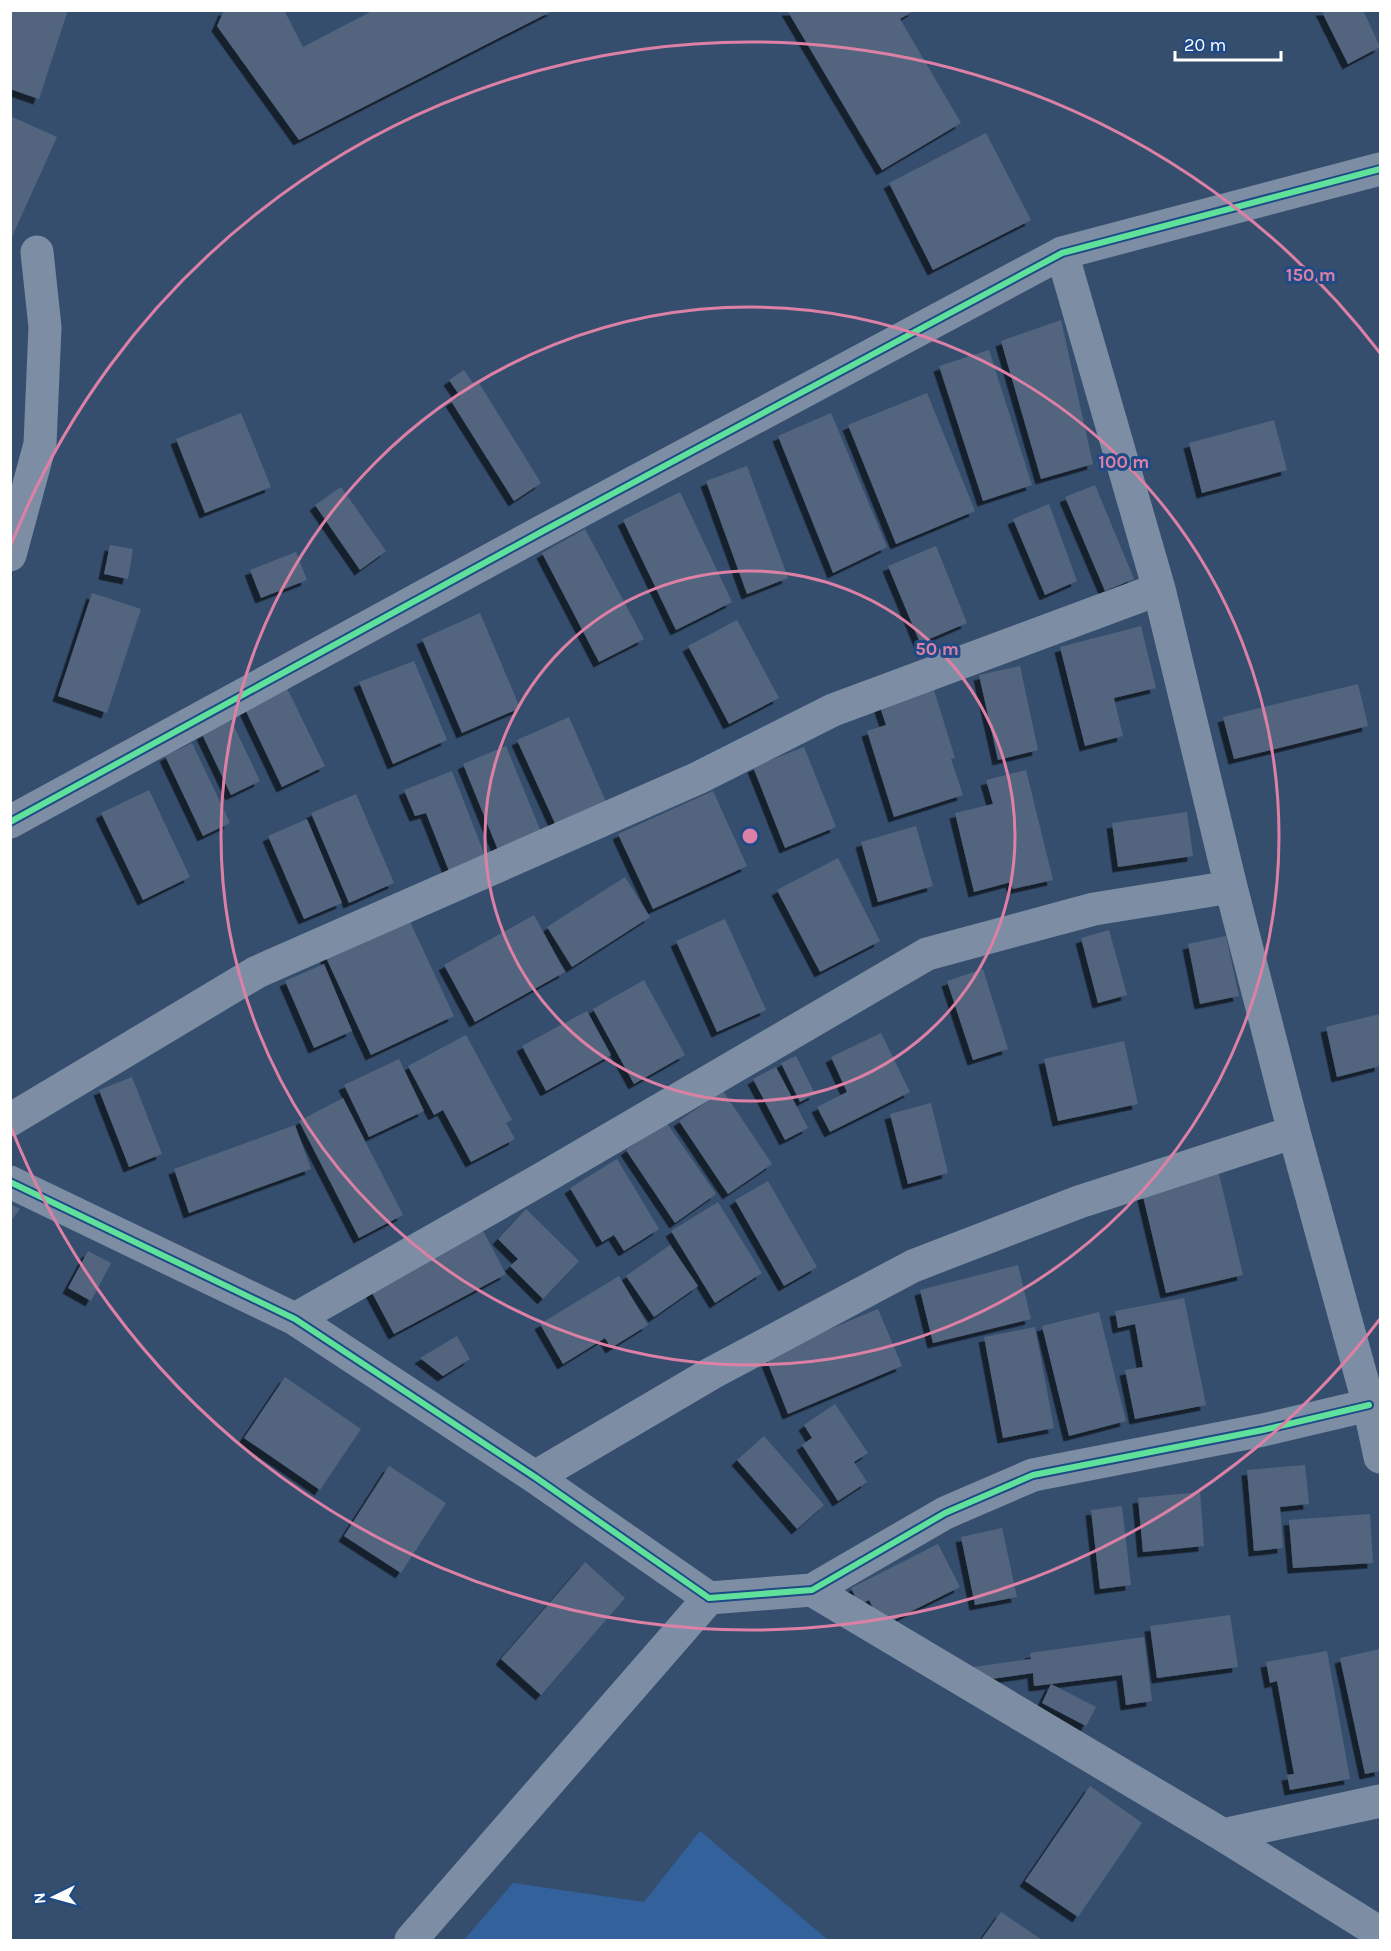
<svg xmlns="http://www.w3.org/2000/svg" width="1391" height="1951" viewBox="0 0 1391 1951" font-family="Karla,sans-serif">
	<defs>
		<filter id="shadow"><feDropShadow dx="-5.5" dy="5.5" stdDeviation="0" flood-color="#0009"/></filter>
	</defs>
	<rect width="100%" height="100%" fill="#364e6e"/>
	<path fill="#33619b" d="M700,1831l128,109h-364l49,-57 131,19z"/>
	<path fill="#52657e" filter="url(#shadow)" d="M10,10h58l-29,89 -29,-10z
		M224,10h60l19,37 71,-37h180l-255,130 -82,-114z
		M787,10h128l-15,9 61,104 -79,47z
		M1321,10h42l17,37 -32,17z
		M10,116l47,21 -47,104z
		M986,133l45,87 -98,50 -44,-87z
		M1061,320l32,144 -52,15 -40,-138z
		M989,350l43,135 -49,16 -44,-135z
		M464,370l11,16 4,-3 62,100 -27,18 -63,-100 9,-5 -11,-16z
		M927,393l48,118 -79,33 -48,-119z
		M241,413l30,74 -66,26 -29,-74z
		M831,413l56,134 -54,26 -55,-137z
		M1274,420l13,50 -85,23 -13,-50z
		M747,466l41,112 -41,16 -41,-113z
		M1095,485l39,94 -29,12 -40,-94z
		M341,487l45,64 -26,19 -45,-65z
		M680,492l52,110 -56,28 -53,-110z
		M1049,504l28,77 -32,14 -32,-76z
		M585,529l59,110 -45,23 -57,-109z
		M110,545l23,4 -5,30 -24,-5z
		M936,546l31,77 -47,20 -32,-77z
		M296,552l11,28 -46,18 -11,-28z
		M92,593l49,16 -34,104 -49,-17z
		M480,613l40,95 -58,25 -40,-94z
		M737,620l42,78 -50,26 -41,-78z
		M1141,626l15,62 -42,10 9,38 -38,10 -25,-99z
		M414,661l33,79 -54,24 -34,-82z
		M1020,666l18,84 -40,10 -19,-85z
		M1358,684l10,42 -134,33 -11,-42z
		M286,686l39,80 -43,21 -38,-80z
		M933,687l22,71 -4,1 12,36 -69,22 -27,-86 19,-6 -7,-21z
		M569,717l40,92 -51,21 -41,-90z
		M231,720l29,61 -29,14 -29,-61z
		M192,743l38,80 -27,13 -38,-80z
		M506,746l35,86 -43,18 -35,-86z
		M804,747l32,80 -51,21 -32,-81z
		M1026,770l27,110 -40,9 -2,-7 -37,10 -19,-79 38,-9 -7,-24z
		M452,771l35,90 -36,15 -25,-63 -11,3 -11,-26z
		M149,790l41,87 -47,23 -42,-87z
		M713,791l34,75 -94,43 -35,-75z
		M356,794l38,89 -45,20 -38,-90z
		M1187,812l6,44 -75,11 -6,-44z
		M307,819l35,84 -38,16 -36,-83z
		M916,826l17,60 -55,16 -17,-60z
		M838,858l42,83 -60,31 -43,-82z
		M625,877l25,40 -78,50 -25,-40z
		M406,913l48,103 -83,39 -48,-104z
		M534,915l31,57 -90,50 -31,-57z
		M725,919l41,91 -49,22 -41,-91z
		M1109,930l18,65 -29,8 -17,-65z
		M1226,936l13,60 -39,8 -12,-60z
		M324,964l28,67 -38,17 -29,-67z
		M983,969l25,80 -35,11 -26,-79z
		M644,980l41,75 -51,29 -41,-75z
		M587,1011l24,44 -65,36 -24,-45z
		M1380,1014v52l-43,11 -11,-50z
		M881,1033l29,59 -80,40 -13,-25 30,-15 -16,-35z
		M466,1035l46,85 -6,3 9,16 -44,23 -28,-52 -9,5 -26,-49z
		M1124,1041l14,63 -80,17 -14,-62z
		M796,1056l19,38 -15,8 -19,-39z
		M399,1059l25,52 -55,26 -25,-52z
		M776,1067l32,61 -23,12 -32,-61z
		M132,1077l30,77 -33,13 -30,-77z
		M723,1091l49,73 -44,30 -49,-73z
		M343,1098l60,117 -44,23 -60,-117z
		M931,1103l17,70 -40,11 -18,-70z
		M666,1122l50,72 -41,29 -49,-73z
		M295,1125l16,44 -122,44 -15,-44z
		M617,1159l42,70 -35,22 -10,-16 -12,7 -32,-54z
		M1218,1170l25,105 -77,18 -25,-105z
		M768,1181l49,86 -33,19 -49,-86z
		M718,1202l44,71 -47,30 -44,-72z
		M10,1204l10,5 -10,13z
		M526,1209l53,52 -36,38 -33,-33 8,-7 -20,-20z
		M482,1229l24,45 -112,60 -24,-45z
		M670,1245l28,41 -44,31 -28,-41z
		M88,1251l23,12 -20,38 -23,-13z
		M1018,1265l13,54 -98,24 -13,-53z
		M619,1276l29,49 -37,23 -6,-10 -42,26 -23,-40z
		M1184,1298l22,107 -71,14 -10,-49 18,-3 -8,-43 -17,4 -3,-17z
		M878,1309l24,57 -114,48 -23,-58z
		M1099,1312l27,109 -57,15 -27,-110z
		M1035,1327l19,101 -51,10 -19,-101z
		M457,1336l13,23 -27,17 -23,-18z
		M285,1377l76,52 -41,61 -76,-52z
		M835,1404l33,49 -14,9 13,20 -29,19 -36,-56 10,-7 -8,-13z
		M764,1436l60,69 -27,24 -60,-69z
		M1305,1465l4,39 -29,3 3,41 -29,3 -7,-81z
		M389,1466l57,37 -45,70 -57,-37z
		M1200,1492l4,54 -61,6 -5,-54z
		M1122,1506l9,79 -31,4 -9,-79z
		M1370,1514l3,49 -80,5 -4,-48z
		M1002,1528l15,69 -42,8 -14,-68z
		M938,1544l22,43 -78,39 -13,-26 -10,5 -8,-17z
		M585,1562l40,36 -84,97 -40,-36z
		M1230,1615l8,52 -81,11 -7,-52z
		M1144,1637l8,64 -26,4 -4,-30 -71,9 45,23 -10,19 -44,-23 9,-19 -17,2 -1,-13 -42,6 -18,-12 58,-8 -1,-6z
		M1380,1649v122l-15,3 -25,-116z
		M1327,1651l23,128 -60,11 -3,-15 7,-1 -17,-93 -7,2 -4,-21z
		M1090,1786l52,37 -64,94 -53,-36z
		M1001,1912l41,28h-61z"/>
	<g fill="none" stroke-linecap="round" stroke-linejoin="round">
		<path stroke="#7d8ea4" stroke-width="33" d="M1062,253l97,336 72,298 63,245 75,273 11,52
			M10,555l30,-111 5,-117 -8,-75
			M10,822l533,-291 519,-278 318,-84
			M10,1120l247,-148 441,-194 135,-68 326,-121
			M10,1182l285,137 240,158 174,121 103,-8 133,-77 88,-38 230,-45 106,-25
			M295,1319l243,-138 389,-227 167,-45 137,-22
			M535,1477l177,-104 201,-107 166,-64 215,-70
			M812,1590l411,245 157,98
			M1223,1835l157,-34
			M411,1940l298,-342"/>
		<defs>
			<path id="cycleway" d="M10,822l533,-291 519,-278 318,-84
				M10,1182l285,137 240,158 174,121 103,-8 133,-77 88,-38 230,-45 106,-25"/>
		</defs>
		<use href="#cycleway" stroke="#1f4a85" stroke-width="10"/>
		<use href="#cycleway" stroke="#60e19b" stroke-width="6"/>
	</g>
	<g fill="none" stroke="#dd80a5" stroke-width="3">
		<circle cx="750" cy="836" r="265"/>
		<circle cx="750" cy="836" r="529"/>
		<path d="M1380 1319A794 794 0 0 1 11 1127M11 545A794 794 0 0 1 1380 353"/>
	</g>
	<circle cx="750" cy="836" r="9" fill="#dd80a5" stroke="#1f4a85" stroke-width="3"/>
	<g font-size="18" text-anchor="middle" font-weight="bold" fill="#dd80a5" stroke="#1f4a85" stroke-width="6" stroke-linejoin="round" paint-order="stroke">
		<text x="1311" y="281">150 m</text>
		<text x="1124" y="468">100 m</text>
		<text x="937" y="655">50 m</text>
	</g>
	<rect width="1391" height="1951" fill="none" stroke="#ffffff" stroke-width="24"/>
	<g transform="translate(54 1897) rotate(265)" stroke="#1f4a85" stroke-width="4.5" paint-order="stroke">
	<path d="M0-4.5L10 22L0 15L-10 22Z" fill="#ffffff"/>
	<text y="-9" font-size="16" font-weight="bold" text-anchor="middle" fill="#ffffff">N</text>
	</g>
	<path d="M1175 51v9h106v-9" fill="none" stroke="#ffffff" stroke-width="3"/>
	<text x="1184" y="51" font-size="18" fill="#ffffff" stroke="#1f4a85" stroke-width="4.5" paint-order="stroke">20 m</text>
</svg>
